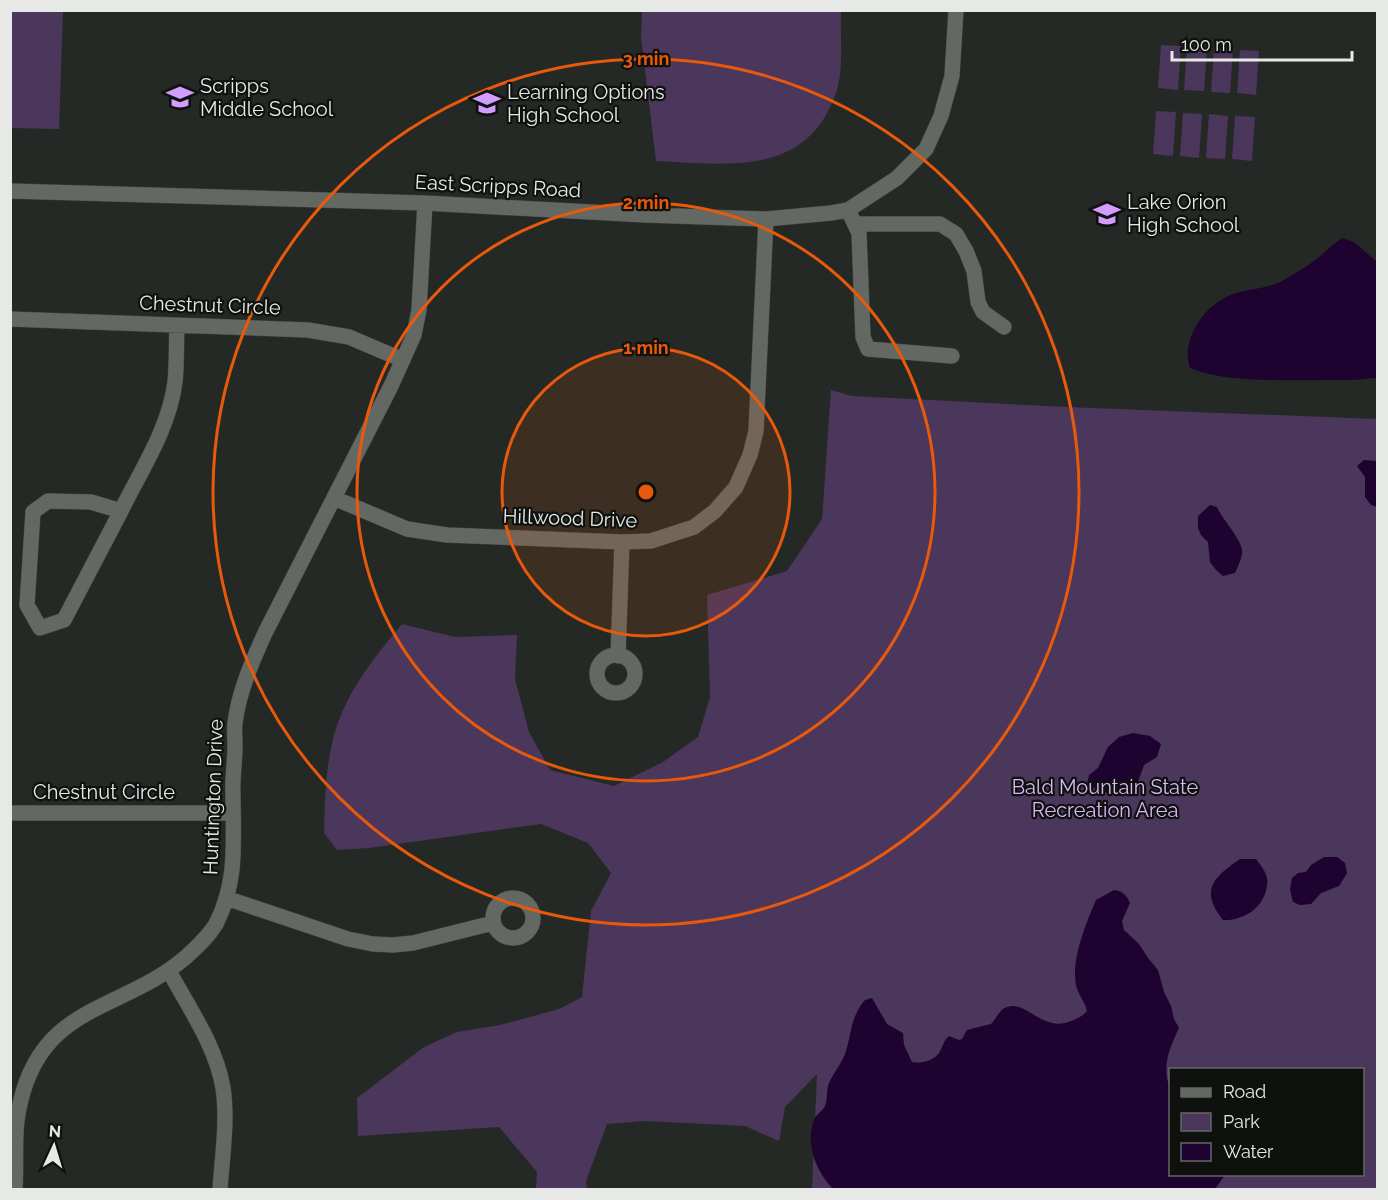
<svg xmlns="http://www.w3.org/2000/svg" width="1388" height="1200" viewBox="0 0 1388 1200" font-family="Raleway,sans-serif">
	<rect width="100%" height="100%" fill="#252925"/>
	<path fill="#4b365c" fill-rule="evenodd" d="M11,10l52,1 -4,118 -48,-1z
		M642,11h199c-1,24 3,59 -5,82 -30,85 -108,71 -180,68l-15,-124z
		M1161,45l20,1 -3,44 -20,-2z
		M1187,46l20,2 -3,43 -20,-1z
		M1214,48l19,1 -3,44 -19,-1z
		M1240,50l19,1 -3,44 -19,-2z
		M1156,111l20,1 -3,44 -20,-2z
		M1183,113l19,1 -3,44 -19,-2z
		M1209,114l19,2 -3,43 -19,-1z
		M1235,116l20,1 -3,44 -20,-2z
		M831,390l21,6 215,11 310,12v770h-565l5,-115 -32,33 -6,34 -34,-15 -100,-5 -38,3 -21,57 1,8h-51l1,-17 -38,-45 -141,9 -1,-38 67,-51 33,-15 43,-7 59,-16 23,-12 9,-86 20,-38 -23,-30 -47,-19 -172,24 -32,2 -13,-17c1,-30 1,-60 8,-89 10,-47 40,-84 70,-120l53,13 62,-2 -2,44 14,53 21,38 64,16 49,-24 35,-25 12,-40 -3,-102 80,-24 35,-52zM1170,1070h192v104h-192z"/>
	<path fill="#1e0330" d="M1343,238l11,4 23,20v116c-9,0 -18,2 -27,2 -44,-1 -121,5 -160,-12 -10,-29 15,-64 43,-74 16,-6 35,-5 49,-13 12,-7 24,-14 36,-23 8,-6 15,-15 25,-20z
		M1364,460l12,1 1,2v44l-6,-2 -6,-8v-20l-8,-11z
		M1210,505l7,2c6,14 27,34 25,47 -1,7 -5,14 -7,19l-12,3 -7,-6 -6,-8 -2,-20 -7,-7 -3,-7v-12z
		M1133,733l17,3 11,8 -4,13 -13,8 -11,31c-18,0 -31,-3 -46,-12l2,-9 9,-7 10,-21 11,-10z
		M1324,857h13l8,6 2,10 -8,13 -18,7 -10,11 -11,1 -7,-3 -3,-12 2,-12 6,-5 8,-1 5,-7z
		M1240,859h16c6,8 13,16 11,26 -2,22 -23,36 -44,35 -24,-30 -9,-43 17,-61z
		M1114,890c8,1 13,5 16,13l-8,18 2,9 15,14 9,14 10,12 6,22 7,14 3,13 5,9c-9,19 -18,39 -9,60v86l55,1 -10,14 -383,-1c-16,-18 -27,-43 -18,-68 2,-6 8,-8 11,-14 3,-8 1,-15 4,-23 5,-11 14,-21 17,-32 6,-20 5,-35 19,-51l7,-2 15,26 16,9 1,12 8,17c9,2 21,-1 27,-9 4,-6 4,-12 10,-17l10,4 3,-1 5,-9 24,-6c4,-4 7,-11 12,-15 21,-14 38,25 68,12 6,-2 12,-5 16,-10 -2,-10 -9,-16 -11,-26 -5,-25 10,-62 20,-85z"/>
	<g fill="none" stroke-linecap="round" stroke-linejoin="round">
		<defs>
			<path id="minor" d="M10,191l415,12 220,12 121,4 65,-6 17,-3 49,-32 29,-29 15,-33 11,-40 4,-66
				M848,210l11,23 4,104 5,12 84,7
				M855,224h85l16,10 10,17 8,20 4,31 5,10 21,15
				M10,319l298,11 41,7 54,23
				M334,498l73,31 40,6 175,7 29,-1 43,-14 21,-16 21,-24 14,-32 6,-24 10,-212
				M121,511l-57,109 -24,8 -13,-23 6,-93 15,-11 43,1 30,9c20,-41 48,-82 54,-129 2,-18 1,-37 2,-56
				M597 674a19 19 0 1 1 38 0a19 19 0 1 1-38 0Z
				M618,656l4,-114
				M10,813h223
				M493 918a20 20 0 1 1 40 0a20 20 0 1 1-40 0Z
				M226,898l122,41 25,5 20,1 20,-2 80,-20
				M169,971c20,37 47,75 54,117 5,33 -1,69 -3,102
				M15,1190c2,-29 -2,-58 5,-86 22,-101 102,-92 166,-147 11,-10 22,-20 30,-33 22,-43 17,-83 17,-129 -1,-16 2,-33 2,-49 0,-8 -1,-16 0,-23 4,-32 17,-61 30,-90l126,-247 23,-51 5,-25 6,-107"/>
		</defs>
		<use href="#minor" stroke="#424642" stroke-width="16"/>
		<use href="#minor" stroke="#636863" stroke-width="15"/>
	</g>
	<circle cx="646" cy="492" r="144" fill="#e8590c" fill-opacity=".12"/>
	<g fill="none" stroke="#e8590c" stroke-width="3">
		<circle cx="646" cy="492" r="144"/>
		<circle cx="646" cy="492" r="289"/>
		<circle cx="646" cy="492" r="433"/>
	</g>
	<defs>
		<symbol id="school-bare" viewBox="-9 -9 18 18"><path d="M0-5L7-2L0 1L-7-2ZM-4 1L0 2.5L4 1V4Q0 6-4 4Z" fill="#d19dfe" stroke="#0f110f" stroke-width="2.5" paint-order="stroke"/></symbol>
	</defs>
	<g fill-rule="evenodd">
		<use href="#school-bare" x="161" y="78" width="38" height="38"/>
		<use href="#school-bare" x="468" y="84" width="38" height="38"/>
		<use href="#school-bare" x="1088" y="195" width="38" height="38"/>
	</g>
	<g text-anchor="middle" stroke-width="4.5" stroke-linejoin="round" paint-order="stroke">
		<g font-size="20" fill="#e7e9e6" stroke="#0f110f" text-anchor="start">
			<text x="200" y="93">Scripps<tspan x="200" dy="23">Middle School</tspan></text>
			<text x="507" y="99">Learning Options<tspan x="507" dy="23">High School</tspan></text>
			<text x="1127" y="209">Lake Orion<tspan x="1127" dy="23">High School</tspan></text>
		</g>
		<g font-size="20" fill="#e7e9e6" stroke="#0f110f">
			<text transform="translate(498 186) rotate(3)" y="7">East Scripps Road</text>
			<text transform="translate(210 305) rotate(2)" y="7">Chestnut Circle</text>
			<text transform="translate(570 518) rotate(2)" y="7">Hillwood Drive</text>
			<text x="104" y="799">Chestnut Circle</text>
			<text transform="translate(213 797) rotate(-88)" y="7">Huntington Drive</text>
		</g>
		<g font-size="20" fill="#d9b8f7" stroke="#0f110f">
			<text x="1105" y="794">Bald Mountain State<tspan x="1105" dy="23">Recreation Area</tspan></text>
		</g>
	</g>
	<circle cx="646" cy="492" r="9" fill="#e8590c" stroke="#0f110f" stroke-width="3"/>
	<g font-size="18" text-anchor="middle" font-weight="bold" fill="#e8590c" stroke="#0f110f" stroke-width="4.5" stroke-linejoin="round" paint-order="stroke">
		<text x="646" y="65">3 min</text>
		<text x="646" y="209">2 min</text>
		<text x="646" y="354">1 min</text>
	</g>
	<rect width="1388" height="1200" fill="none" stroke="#e7e9e6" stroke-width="24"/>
	<rect x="1169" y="1068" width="195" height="108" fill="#0f110f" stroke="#656765" stroke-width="1.5"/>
	<rect x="1181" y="1088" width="30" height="9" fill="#636863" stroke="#656765" stroke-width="1.5"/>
	<text x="1223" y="1098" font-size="18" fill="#e7e9e6">Road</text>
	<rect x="1181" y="1113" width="30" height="18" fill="#4b365c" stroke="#656765" stroke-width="1.5"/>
	<text x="1223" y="1128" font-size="18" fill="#e7e9e6">Park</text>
	<rect x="1181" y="1143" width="30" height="18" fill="#1e0330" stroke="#656765" stroke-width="1.5"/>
	<text x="1223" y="1158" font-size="18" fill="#e7e9e6">Water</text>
	<g transform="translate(54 1146) rotate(4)" stroke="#0f110f" stroke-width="4.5" paint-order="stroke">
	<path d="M0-4.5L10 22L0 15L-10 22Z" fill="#e7e9e6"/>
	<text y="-9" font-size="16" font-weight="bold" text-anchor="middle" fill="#e7e9e6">N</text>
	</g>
	<path d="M1172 51v9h180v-9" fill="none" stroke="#e7e9e6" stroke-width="3"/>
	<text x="1181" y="51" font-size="18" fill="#e7e9e6" stroke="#0f110f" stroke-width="4.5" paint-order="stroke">100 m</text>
</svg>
